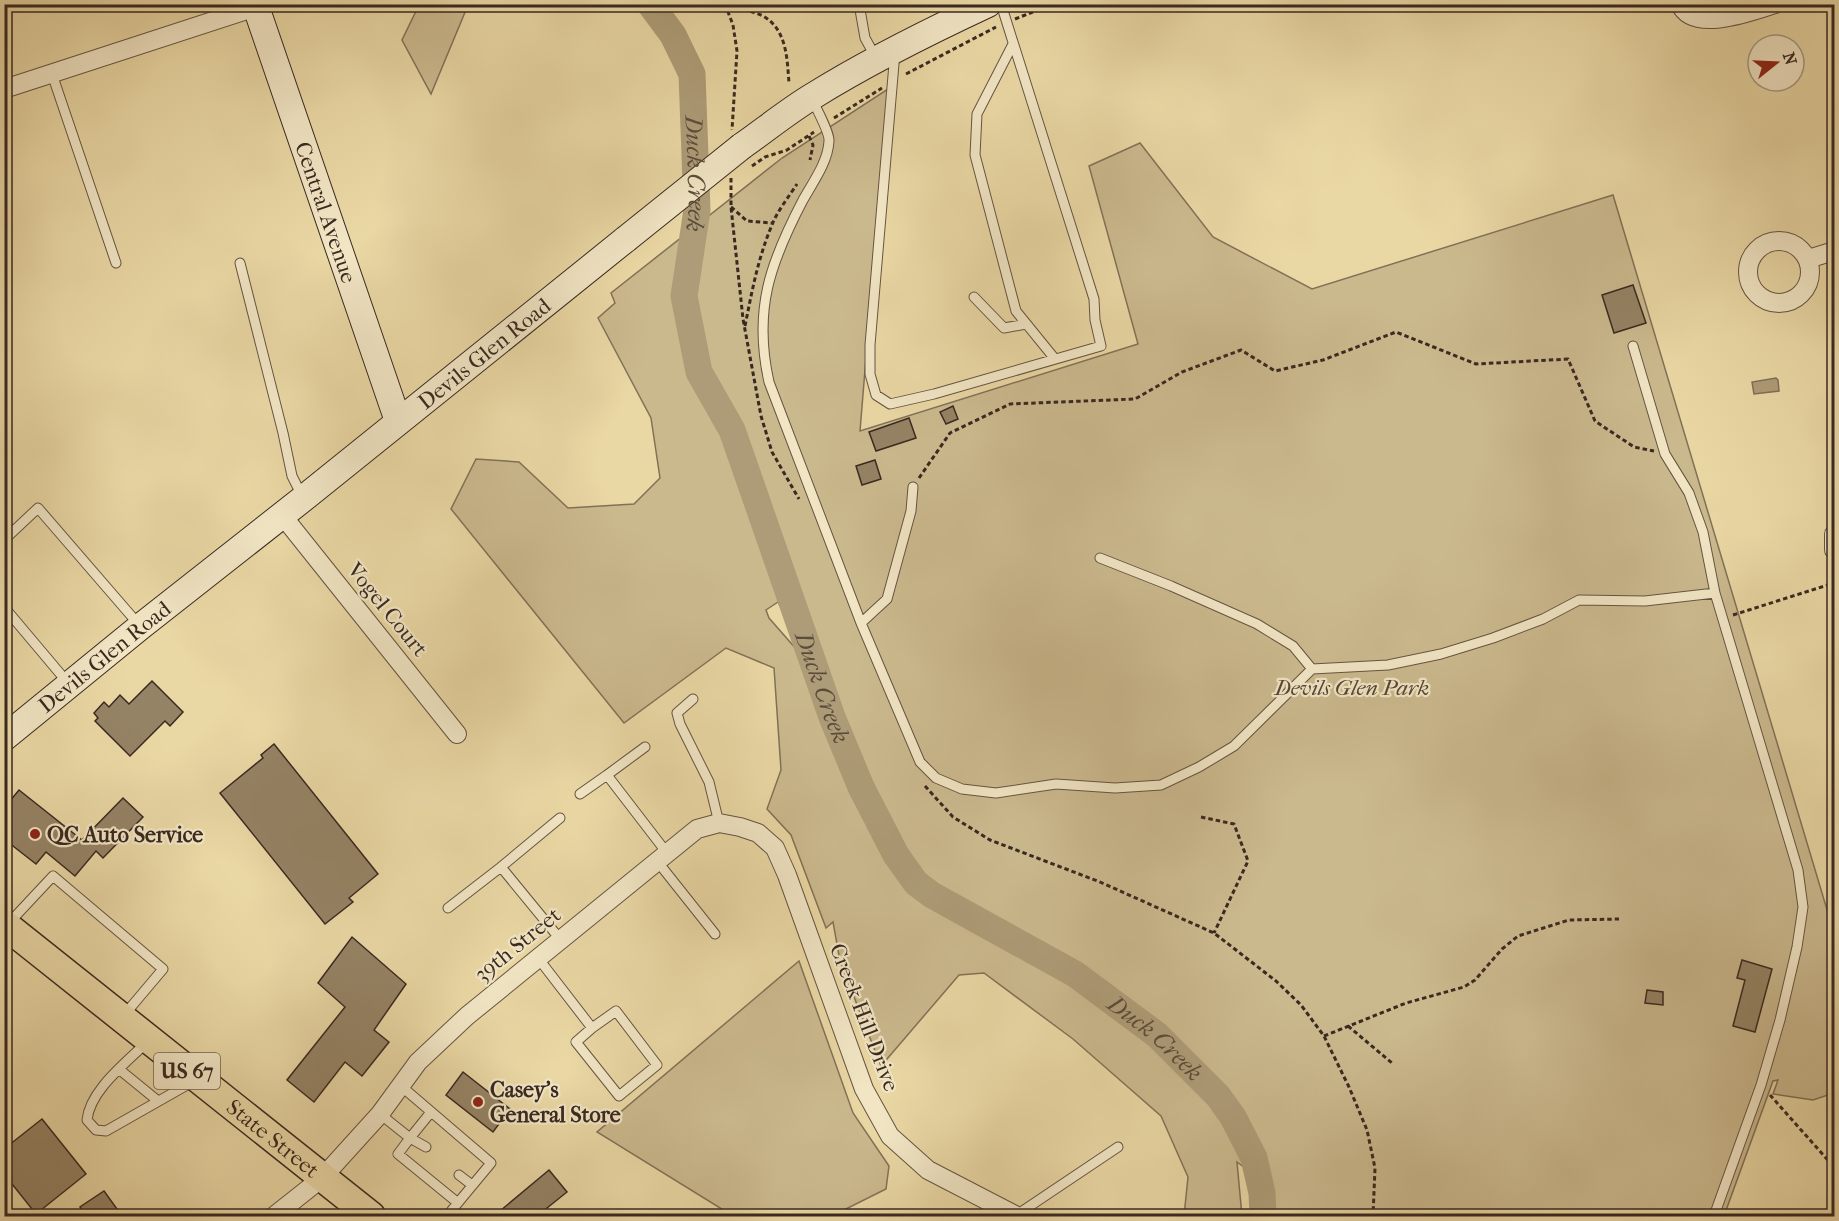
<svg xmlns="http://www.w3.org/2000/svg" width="1839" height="1221" viewBox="0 0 1839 1221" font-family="'IM FELL French Canon',serif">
	<rect width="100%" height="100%" fill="#e9d7a4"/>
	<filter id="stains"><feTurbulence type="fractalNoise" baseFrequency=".00333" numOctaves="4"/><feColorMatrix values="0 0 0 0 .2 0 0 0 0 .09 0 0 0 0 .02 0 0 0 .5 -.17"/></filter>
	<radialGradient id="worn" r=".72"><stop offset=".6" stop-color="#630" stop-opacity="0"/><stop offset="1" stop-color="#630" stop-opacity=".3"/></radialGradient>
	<path fill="#cbb98e" stroke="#827158" stroke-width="1.5" fill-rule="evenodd" d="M419,5h49l-37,89 -29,-54z
		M888,89l-28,342 278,-87 -49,-178 51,-23 73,94 99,52 301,-94 221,738v160l-21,7 -40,-6 5,-14 -5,1 -49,135h-469l14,-30 -32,-24 5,54h-58l4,-39 -27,-61 -88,-77 -89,-66 -25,2 -78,91 -41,-105 -7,-39 -7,6 -35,-93 -24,-26 14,-39 -7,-102 -48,-20 -102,75 -173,-214 25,-50 43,3 49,46 66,-4 26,-26 -9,-60 -53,-100 17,-15 -4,-10 171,-135zM778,602l39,71 -5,13 -15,-36 -28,-32 -3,-8z
		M799,961l54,152 36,53 -3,23 -54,27h-99l-136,-84z"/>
	<path fill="#ad9c77" stroke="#7f6e55" stroke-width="1.5" d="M1776,378l2,2 1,11 -25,3 -2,-12z"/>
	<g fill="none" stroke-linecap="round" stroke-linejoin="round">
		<path stroke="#ad9c77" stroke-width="27" id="s1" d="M650,4l23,31 19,39 5,136 -13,86 15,76 33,58 100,287 29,70 35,68 20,28 16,12 143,79 82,61 61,61 15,21 21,41 8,35 1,23"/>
	</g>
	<path fill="#958365" stroke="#392921" stroke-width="1.5" d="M1633,285l13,38 -32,10 -12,-38z
		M953,406l5,13 -12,5 -6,-12z
		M909,418l7,20 -40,13 -7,-19z
		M875,460l6,19 -19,6 -6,-19z
		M152,681l31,31 -13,14 -5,-5 -35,35 -35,-35 3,-3 -4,-5 10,-11 5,5 11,-12 9,9z
		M274,744l104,130 -29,24 4,4 -28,22 -105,-131 43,-35 -2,-3z
		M19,790l63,50 41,-42 20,19 -40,41 -7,-7 -21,25 -29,-24 -10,12 -32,-25v-31z
		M352,937l54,47 -32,46 15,12 -27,34 -17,-14 -31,40 -27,-22 58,-73 -27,-24z
		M1742,960l30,9 -17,63 -22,-6 12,-46 -8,-2z
		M1647,990l16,2v13l-18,-2z
		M463,1072l47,37 -17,23 -47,-37z
		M42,1119l44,55 -50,40 -32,-40v-25z
		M549,1170l18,22 -30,24h-43z
		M104,1191l18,25h-36l-6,-9z"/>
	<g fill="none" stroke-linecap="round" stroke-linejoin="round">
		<defs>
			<path id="lane" d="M859,4l6,34 11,20
				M1013,44l-36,70 -2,41 41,156 39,48
				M895,52l-25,293v29l6,21 14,9 44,-10 167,-48 -6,-26 -1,-21 -93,-295
				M52,74l64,189
				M812,99c4,9 18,34 17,42 -1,21 -16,41 -26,59 -33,63 -50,110 -34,182l92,241 59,139 16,16 26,11 34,4 60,-9 59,4 46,-3 38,-18 35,-21 78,-77 76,-4 53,-11 52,-16 50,-19 36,-19 66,1 70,-8
				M240,263l43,170 9,43 10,20
				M974,297l30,31 22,-4
				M1633,346l32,108 24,39 14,39 12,61 83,277 5,37 -6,40 -17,73 -19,65 -47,131
				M4,540l34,-32 102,118
				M1100,558l71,28 86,38 36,22 19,23
				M4,607l64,76
				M861,623l26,-24 24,-88 2,-24
				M693,699l-16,14 3,11 29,58 10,41
				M645,747l-38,28 60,78
				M580,794l27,-19
				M560,818l-59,49 59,72
				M657,861l58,73
				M448,908l53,-41
				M9,923l44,-47 110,93 -38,45
				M538,958l54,70 24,-17 41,54 -38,31 -43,-54 16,-14
				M147,1042c-21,21 -57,48 -60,78l9,10 10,1 88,-50
				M120,1070l38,31
				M401,1086l90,77 -44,53
				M380,1114l30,24 21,-26
				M426,1147l-16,-9 -12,16 60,49
				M459,1175l13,10
				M1015,1216l103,-69"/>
			<path id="street" d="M1680,4c13,30 73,7 95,0
				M4,89l252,-82
				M1748 272a31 31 0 1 1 62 0a31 31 0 1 1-62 0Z
				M1808,259l26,-8
				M282,515l175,219
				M1834,534v16
				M274,1216l48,-38 58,-64 38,-52 49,-46 230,-187 22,-6 21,4 18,6 17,15 12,27 77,214 26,47 38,34 87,45"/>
			<g id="secondary">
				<path id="s2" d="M255,4l143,417"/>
				<path d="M742,146c23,-16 46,-35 71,-50 56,-35 115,-64 175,-92"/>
				<path id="s3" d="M4,738l136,-111 164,-129 322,-259"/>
			</g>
			<g id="primary">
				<path id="s4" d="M4,924l367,292"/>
			</g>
		</defs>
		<use href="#lane" stroke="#655442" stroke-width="11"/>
		<use href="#street" stroke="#655442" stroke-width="20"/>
		<use href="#secondary" stroke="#392921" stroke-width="28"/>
		<use href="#primary" stroke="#392921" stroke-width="31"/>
		<path stroke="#392921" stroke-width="3" stroke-dasharray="4.5 3" stroke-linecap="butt" d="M725,4l8,21 4,26 -5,79
			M729,4c10,5 22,7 32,11 26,13 26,43 28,68
			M1015,19l38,-15
			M906,74l90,-47
			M834,118l48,-30
			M809,136l4,9 -3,15
			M752,166l13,-9 22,-7 27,-18
			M731,178v29l12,112 18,97 11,36 27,47
			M731,207l16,14 25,2
			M745,326c7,-35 13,-68 27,-101 4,-12 18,-30 25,-41
			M919,478l31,-45 60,-29 125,-5 47,-27 59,-22 34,21 48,-11 73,-28 80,32 92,-5 27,62 39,26 20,4
			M1733,615l101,-32
			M925,786l28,31 37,23 110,42 114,51 62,48 25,24 23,31 25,51 18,43 8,38 -2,48
			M1201,817l33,7 14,37 -34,72
			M1348,1026l44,37
			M1324,1036l82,-33 58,-16 11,-7 27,-31 16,-13 51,-16 50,-1
			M1770,1095l64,72"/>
		<use href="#lane" stroke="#f1e5c4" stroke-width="9"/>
		<use href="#street" stroke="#f1e5c4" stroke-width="18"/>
		<use href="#secondary" stroke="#f1e5c4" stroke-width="26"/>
		<use href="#primary" stroke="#e9d7a4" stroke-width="28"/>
		<defs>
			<path id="secondary-bridge" d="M626,239l116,-93"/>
		</defs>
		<use href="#secondary-bridge" stroke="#392921" stroke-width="28" stroke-linecap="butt"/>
		<use href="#secondary-bridge" stroke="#f1e5c4" stroke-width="26"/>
	</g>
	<g fill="#8f2418" stroke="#f1e5c4" stroke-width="2">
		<circle cx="35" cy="834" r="6"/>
		<circle cx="478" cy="1102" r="6"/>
	</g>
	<g text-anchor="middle" stroke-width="4.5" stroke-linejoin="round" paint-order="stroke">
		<rect fill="#f1e5c4" stroke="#706152" stroke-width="1.5" x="154" y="1053" width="66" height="36" rx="4.5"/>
		<g font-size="21" font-weight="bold" fill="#392921">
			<text x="187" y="1078">US 67</text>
		</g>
		<g font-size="22" fill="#392921" stroke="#f1e5c4">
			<text dy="8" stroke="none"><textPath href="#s2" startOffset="220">Central Avenue</textPath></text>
			<text dy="8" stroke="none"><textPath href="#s3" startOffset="615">Devils Glen Road</textPath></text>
			<text transform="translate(388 609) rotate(51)" y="8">Vogel Court</text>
			<text dy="8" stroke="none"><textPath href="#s3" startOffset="129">Devils Glen Road</textPath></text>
			<text transform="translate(517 944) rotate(-39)" y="8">39th Street</text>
			<text transform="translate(865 1017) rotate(69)" y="8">Creek Hill Drive</text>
			<text dy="8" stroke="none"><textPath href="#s4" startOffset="344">State Street</textPath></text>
		</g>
		<g font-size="22" font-style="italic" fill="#564637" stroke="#f1e5c4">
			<text x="1352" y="695">Devils Glen Park</text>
		</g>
		<g font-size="22" font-weight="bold" fill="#392921" stroke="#f1e5c4" text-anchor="start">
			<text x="47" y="842">QC Auto Service</text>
			<text x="490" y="1097">Casey's<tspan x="490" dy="25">General Store</tspan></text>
		</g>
		<g font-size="24" font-style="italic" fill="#5c4c3b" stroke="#f1e5c4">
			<text dy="8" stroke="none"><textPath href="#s1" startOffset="182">Duck Creek</textPath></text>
			<text dy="8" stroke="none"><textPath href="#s1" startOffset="722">Duck Creek</textPath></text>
			<text dy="8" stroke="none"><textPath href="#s1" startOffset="1226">Duck Creek</textPath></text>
		</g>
	</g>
	<rect width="1839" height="1221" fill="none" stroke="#e9d7a4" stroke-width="24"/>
	<rect x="6" y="6" width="1827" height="1209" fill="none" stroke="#392921" stroke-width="3"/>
	<rect x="12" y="12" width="1815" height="1197" fill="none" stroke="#392921" stroke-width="1.5"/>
	<g transform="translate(1776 63) rotate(72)"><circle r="28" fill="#f1e5c4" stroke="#a79a83" stroke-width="1.5"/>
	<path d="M0-4.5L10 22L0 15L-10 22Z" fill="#8f2418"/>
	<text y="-9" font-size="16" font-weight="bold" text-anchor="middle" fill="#392921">N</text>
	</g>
	<rect width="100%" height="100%" filter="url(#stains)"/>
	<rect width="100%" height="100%" fill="url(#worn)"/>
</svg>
